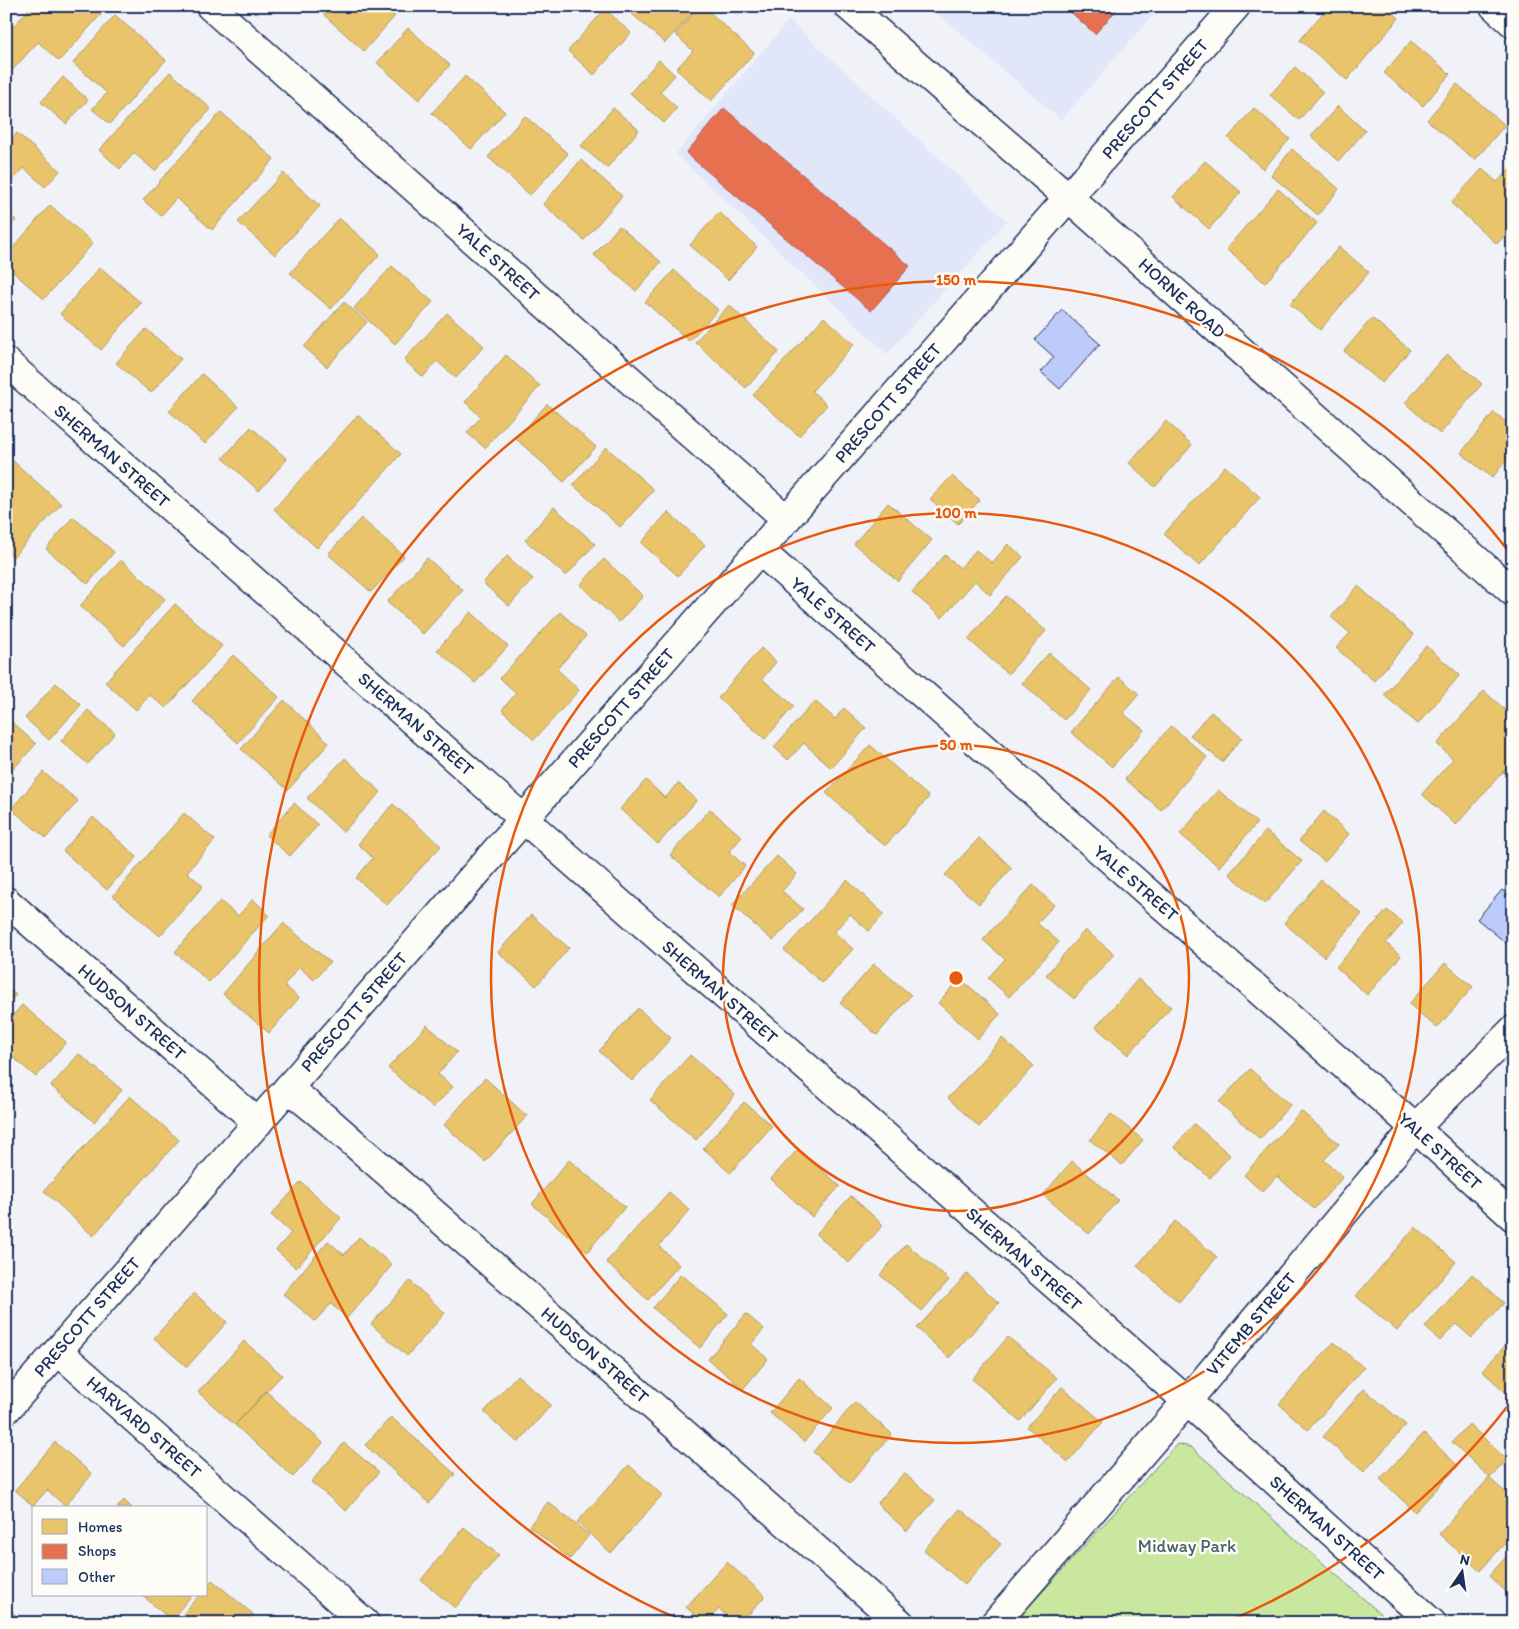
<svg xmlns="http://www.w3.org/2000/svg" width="1519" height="1629" viewBox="0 0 1519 1629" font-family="Itim,sans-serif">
	<rect width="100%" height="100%" fill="#f0f2f8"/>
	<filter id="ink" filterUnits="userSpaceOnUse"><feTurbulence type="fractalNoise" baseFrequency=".02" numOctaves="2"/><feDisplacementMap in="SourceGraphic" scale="10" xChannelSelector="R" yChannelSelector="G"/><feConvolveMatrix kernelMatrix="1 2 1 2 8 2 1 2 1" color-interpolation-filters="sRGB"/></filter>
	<g filter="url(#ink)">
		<path fill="#e1e6f9" d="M929,6h232l-100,114z
			M789,20l218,201 -120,133 -211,-200z"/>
		<path fill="#c9e79e" stroke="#728b7e" d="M1177,1444l14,3 200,176h-377z"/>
		<path fill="#e9c46a" stroke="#ab9766" d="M32,6h69l4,4 -46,51 -21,-19 -31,34 -1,-42z
			M331,6h53l11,10 -31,35 -40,-36z
			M623,6h75l-33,37z
			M700,6h3l51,47 -43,48 -35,-32 17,-18 -18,-17z
			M1329,6h56l14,12 -52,62 -47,-40z
			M605,9l26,24 -37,42 -26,-24z
			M115,15l51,45 -56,64 -18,-15 15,-16 -34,-30z
			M408,28l42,37 -31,35 -42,-37z
			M1411,41l39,33 -27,32 -39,-33z
			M659,60l16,15 -15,17 17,16 -13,15 -34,-30z
			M1295,67l28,25 -24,28 -29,-25z
			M170,72l41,37 -56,62 -21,-18 -14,16 -21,-19z
			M465,76l40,36 -34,37 -39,-36z
			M63,77l25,23 -22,24 -25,-22z
			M1457,84l48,41 -30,35 -48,-40z
			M1338,106l27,25 -26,30 -28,-25z
			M613,108l26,22 -32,38 -26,-22z
			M1254,108l36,31 -27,30 -35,-31z
			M221,112l53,47 -62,71 -36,-32 -15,18 -18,-16z
			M525,116l43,38 -38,41 -42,-38z
			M17,133l43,38 -15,16 -21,-19 -18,20v-43z
			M1292,149l47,40 -21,26 -47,-40z
			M581,160l41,36 -38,44 -41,-36z
			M1205,161l36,31 -32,37 -36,-32z
			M1513,165v61l-16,18 -46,-41 31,-34 15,13z
			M283,173l37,33 -45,49 -37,-33z
			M1278,189l39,34 -52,60 -39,-34z
			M50,205l43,38 -49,56 -38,-33v-10z
			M6,212l10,8 -10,11z
			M719,212l38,35 -29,33 -38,-35z
			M339,218l41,36 -49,55 -41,-36z
			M619,226l42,36 -25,29 -42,-36z
			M1339,247l30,25 -49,58 -30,-26z
			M392,266l41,36 -38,42 -41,-36z
			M100,267l41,36 -40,47 -41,-36z
			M674,270l44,40 -29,31 -44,-39z
			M344,302l23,20 -40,45 -23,-20z
			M729,305l50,47 -33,36 -51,-46z
			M447,313l37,33 -28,32 -19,-17 -14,16 -19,-17z
			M824,317l30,27 -42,47 15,14 -28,31 -46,-41z
			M1372,318l38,32 -28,33 -38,-32z
			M146,329l35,30 -30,34 -35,-30z
			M1447,354l35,30 -42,50 -35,-31z
			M506,355l34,31 -55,62 -18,-15 14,-16 -16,-15z
			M202,374l36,33 -33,37 -36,-33z
			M547,404l49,43 -32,35 -48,-43z
			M1494,412l19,16v24l-21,26 -31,-25z
			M358,415l43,39 -84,94 -43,-39z
			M1166,421l26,24 -37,42 -26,-24z
			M251,427l36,32 -28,32 -36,-33z
			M606,447l48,43 -34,37 -47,-42z
			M12,460l49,44 -48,53 -7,-6v-19l7,-7 -7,-6v-52z
			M1225,466l35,31 -61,69 -35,-32z
			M952,476l28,24 -22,24 -28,-25z
			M1513,482v14l-7,-5z
			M888,503l44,37 -34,41 -44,-37z
			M554,507l41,37 -29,32 -41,-36z
			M668,512l37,33 -27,31 -37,-33z
			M73,517l41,35 -26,32 -42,-35z
			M361,518l43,38 -33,36 -43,-38z
			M1008,544l15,13 -33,38 -15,-14 -33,37 -30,-26 33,-37 15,13 16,-18 16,13z
			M507,556l26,23 -24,27 -26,-23z
			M427,558l36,32 -40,44 -36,-32z
			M604,559l39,37 -24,26 -39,-37z
			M121,560l44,39 -41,47 -44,-40z
			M1358,586l56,49 -40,46 -38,-33 14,-15 -19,-16z
			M1006,596l40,35 -38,43 -40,-35z
			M175,604l47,42 -56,62 -16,-13 -14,15 -31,-28z
			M471,612l37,34 -33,37 -38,-33z
			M560,612l26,24 -29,33 22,21 -45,50 -32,-30 14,-17 -16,-15z
			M1426,646l34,29 -42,49 -34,-29z
			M761,648l15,14 -14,17 32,27 -29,33 -47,-41z
			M1049,653l42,37 -27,30 -42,-37z
			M233,655l46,42 -41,46 -46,-42z
			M1119,677l20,17 -16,19 21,17 -32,37 -41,-35z
			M56,683l25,22 -32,35 -24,-22z
			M1484,691l29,26v43l-57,65 -34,-31 31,-35 -16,-15z
			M284,700l45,43 -41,47 -47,-41z
			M815,701l20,18 9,-11 22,20 -35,40 -27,-25 -16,17 -14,-13z
			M88,710l27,23 -27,31 -27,-23z
			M1211,712l31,26 -20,24 -32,-27z
			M6,717l30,27 -30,33z
			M1171,726l36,31 -46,53 -36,-31z
			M870,745l59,52 -44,49 -59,-53z
			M345,758l36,34 -38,40 -36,-34z
			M1513,760v21l-10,-9z
			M43,772l35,29 -32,37 -35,-29z
			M646,780l19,18 13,-15 19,17 -39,44 -38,-35z
			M1218,790l39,33 -38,44 -39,-33z
			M294,803l24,22 -28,31 -24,-21z
			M393,804l48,42 -54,59 -31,-27 17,-20 -15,-14z
			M710,809l32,28 -13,15 16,14 -26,31 -49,-42z
			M1324,811l25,23 -24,28 -26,-21z
			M184,813l31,27 -28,32 16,14 -43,50 -47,-40z
			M93,817l44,40 -30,33 -44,-39z
			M1266,831l36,30 -37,43 -36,-30z
			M979,838l33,30 -33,36 -34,-29z
			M777,856l20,18 -15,17 21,18 -30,32 -41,-36z
			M847,880l37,34 -15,17 -19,-17 -16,18 19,17 -31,34 -38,-33z
			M1321,880l41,34 -38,43 -40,-34z
			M1033,885l21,20 -17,18 22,19 -50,55 -21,-19 17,-19 -22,-19z
			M253,899l16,16 -60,67 -34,-30 45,-51 18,15z
			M1387,910l16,13 -17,20 15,13 -34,39 -31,-28z
			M531,915l38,33 -33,38 -38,-34z
			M283,923l47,39 -16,18 -15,-13 -15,18 15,13 -30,35 -46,-39z
			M1085,930l29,24 -40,45 -28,-24z
			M1445,963l28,24 -36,41 -28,-24z
			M874,964l37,31 -34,40 -37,-32z
			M960,978l40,36 -22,25 -40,-36z
			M1138,979l33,28 -43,48 -32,-28z
			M6,987l10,8 -10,10z
			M22,1005l44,37 -30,35 -30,-26v-28z
			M638,1008l33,30 -39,43 -33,-30z
			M427,1025l30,27 -19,22 15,13 -20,21 -45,-40z
			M1002,1038l32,28 -55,61 -31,-29z
			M79,1054l43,36 -28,32 -43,-36z
			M690,1055l45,40 -39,45 -46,-40z
			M1250,1069l40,36 -30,34 -41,-37z
			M485,1078l42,38 -42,46 -41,-37z
			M130,1096l49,44 -86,96 -49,-45z
			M744,1102l28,24 -42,47 -27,-25z
			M1301,1111l38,33 -15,16 19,17 -29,32 -37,-33 -15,16 -18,-17z
			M1111,1114l32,26 -21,25 -32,-25z
			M1194,1124l36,31 -20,23 -36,-31z
			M798,1149l42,37 -28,31 -41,-38z
			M569,1160l56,47 -38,45 -55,-48z
			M1072,1161l46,39 -29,34 -46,-39z
			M301,1182l40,36 -45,50 -20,-18 15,-17 -20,-18z
			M669,1192l21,18 -31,36 20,19 -31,35 -42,-38z
			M851,1196l32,29 -34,38 -33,-29z
			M1175,1221l42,36 -38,45 -42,-36z
			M1415,1227l41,35 -59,69 -41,-35z
			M359,1237l33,28 -45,53 -16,-14 -16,17 -32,-27 45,-53 16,14z
			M906,1244l43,36 -27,31 -42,-36z
			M681,1274l47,40 -28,34 -47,-40z
			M967,1274l32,29 -50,55 -32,-30z
			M1472,1274l32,29 -32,35 -16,-14 -16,17 -15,-14z
			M410,1281l35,32 -38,43 -36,-32z
			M194,1293l33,29 -40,45 -33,-29z
			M746,1314l18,15 -13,15 17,15 -25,30 -35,-30z
			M1008,1337l49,41 -37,43 -48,-42z
			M1513,1337v62l-31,-28z
			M244,1341l38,34 -47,50 -37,-33z
			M1334,1342l30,26 -56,62 -29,-26z
			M517,1375l34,30 -33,38 -34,-31z
			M799,1378l34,30 -29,34 -34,-29z
			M1062,1387l41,35 -35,40 -41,-35z
			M1364,1389l42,36 -42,47 -41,-35z
			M266,1391l57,52 -30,34 -58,-52z
			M855,1402l37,32 -42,49 -37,-31z
			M391,1417l64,57 -26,29 -64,-58z
			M1469,1424l38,36 -17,18 -38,-36z
			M1424,1433l34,33 -43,46 -35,-33z
			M55,1442l37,32 -27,32 -18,-16 -14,16 -18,-16z
			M344,1443l35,29 -33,39 -35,-29z
			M629,1465l33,30 -51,58 -34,-31z
			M904,1473l31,27 -28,31 -30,-27z
			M1489,1478l24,21v35l-33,37 -41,-37z
			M124,1500l8,8h-15z
			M548,1502l41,33 -19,24 -41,-33z
			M960,1509l41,35 -36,41 -41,-35z
			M464,1527l35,28 -44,53 -34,-28z
			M1513,1549v49l-24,-22z
			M727,1562l38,34 -24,27h-7l-15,-14 -13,14h-2l-18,-16z
			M212,1580l41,34 -7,9h-52l-11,-9 16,-19h7v-9z
			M142,1595h50l-21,25z
			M12,1612l12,11h-18v-5z"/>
		<path fill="#e76f51" stroke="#aa5c55" d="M1064,6h56l-25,28z
			M724,108l186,158 -39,45 -185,-158z"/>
		<path fill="#bdcbfc" stroke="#1b2f5e" d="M1062,310l38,34 -40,45 -19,-17 13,-15 -19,-17z
			M1502,890l11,9v46l-2,2 -34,-28z"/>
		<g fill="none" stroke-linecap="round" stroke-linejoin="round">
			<defs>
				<path id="minor" d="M210,6l576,513
					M1494,6l19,17
					M6,362l487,430 694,609 245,222
					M759,550l656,578 98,89
					M6,901l252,222
					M288,1088l43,35 569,500
					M58,1351l307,272
					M995,1623l192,-222 228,-273 98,-98"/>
				<path id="tertiary" d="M6,1410l1230,-1404"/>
				<path id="secondary" d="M848,6l220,191 445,395"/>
			</defs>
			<use href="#minor" stroke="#1b2f5e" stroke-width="31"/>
			<use href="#tertiary" stroke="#1b2f5e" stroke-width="31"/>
			<use href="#secondary" stroke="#1b2f5e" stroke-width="31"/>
			<use href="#minor" stroke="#fdfcf7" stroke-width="28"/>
			<use href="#tertiary" stroke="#fdfcf7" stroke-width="28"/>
			<use href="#secondary" stroke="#fdfcf7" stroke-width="28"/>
		</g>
	</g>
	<g fill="none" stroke="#e8590c" stroke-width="2.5">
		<circle cx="956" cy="978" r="233"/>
		<circle cx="956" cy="978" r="465"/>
		<path d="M1510 1403A698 698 0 0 1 1229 1621M683 1621A698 698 0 1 1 1510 553"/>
	</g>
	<g text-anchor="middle" stroke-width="5" stroke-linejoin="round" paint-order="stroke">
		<g font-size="18" fill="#1b2f5e" stroke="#fdfcf7">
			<text transform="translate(1155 99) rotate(-49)" y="6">PRESCOTT STREET</text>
			<text transform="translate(498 262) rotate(42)" y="6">YALE STREET</text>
			<text transform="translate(1182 298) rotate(42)" y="6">HORNE ROAD</text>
			<text transform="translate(888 403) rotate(-49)" y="6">PRESCOTT STREET</text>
			<text transform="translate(112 456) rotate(41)" y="6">SHERMAN STREET</text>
			<text transform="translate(833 615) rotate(41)" y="6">YALE STREET</text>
			<text transform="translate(621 708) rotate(-49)" y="6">PRESCOTT STREET</text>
			<text transform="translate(416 724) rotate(41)" y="6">SHERMAN STREET</text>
			<text transform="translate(1136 883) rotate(41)" y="6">YALE STREET</text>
			<text transform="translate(720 992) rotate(41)" y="6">SHERMAN STREET</text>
			<text transform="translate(132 1012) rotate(41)" y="6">HUDSON STREET</text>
			<text transform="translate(354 1012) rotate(-49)" y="6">PRESCOTT STREET</text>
			<text transform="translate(1440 1151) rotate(42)" y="6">YALE STREET</text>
			<text transform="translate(1024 1259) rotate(41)" y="6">SHERMAN STREET</text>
			<text transform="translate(87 1317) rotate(-49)" y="6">PRESCOTT STREET</text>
			<text transform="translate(1251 1324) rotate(-50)" y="6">VITEMB STREET</text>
			<text transform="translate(595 1355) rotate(41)" y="6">HUDSON STREET</text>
			<text transform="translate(144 1427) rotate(41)" y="6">HARVARD STREET</text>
			<text transform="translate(1327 1528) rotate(42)" y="6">SHERMAN STREET</text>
		</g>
		<g font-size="18" fill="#465d6e" stroke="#fdfcf7">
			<text x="1187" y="1552">Midway Park</text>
		</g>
	</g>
	<circle cx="956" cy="978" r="8" fill="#e8590c" stroke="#fdfcf7" stroke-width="2.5"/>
	<g font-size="15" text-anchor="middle" font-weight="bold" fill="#e8590c" stroke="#fdfcf7" stroke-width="5" stroke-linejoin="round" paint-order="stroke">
		<text x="956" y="285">150 m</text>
		<text x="956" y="518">100 m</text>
		<text x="956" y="750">50 m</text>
	</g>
	<rect width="1519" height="1629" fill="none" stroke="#fdfcf7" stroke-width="25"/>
	<rect x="12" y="12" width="1494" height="1604" fill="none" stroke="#1b2f5e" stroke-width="2" filter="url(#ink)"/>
	<rect x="32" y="1506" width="175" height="90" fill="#fdfcf7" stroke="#a3aaba"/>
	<rect x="42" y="1519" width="25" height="15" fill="#e9c46a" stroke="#a3aaba"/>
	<text x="78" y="1532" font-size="15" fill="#1b2f5e">Homes</text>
	<rect x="42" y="1544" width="25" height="15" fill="#e76f51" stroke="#a3aaba"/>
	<text x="78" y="1556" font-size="15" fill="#1b2f5e">Shops</text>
	<rect x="42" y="1569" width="25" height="15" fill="#bdcbfc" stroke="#a3aaba"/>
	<text x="78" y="1582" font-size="15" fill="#1b2f5e">Other</text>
	<g transform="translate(1462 1572) rotate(13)" stroke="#fdfcf7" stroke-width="4" paint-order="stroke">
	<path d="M0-4L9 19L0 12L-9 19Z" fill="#1b2f5e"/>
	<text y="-8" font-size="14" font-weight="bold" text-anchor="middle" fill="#1b2f5e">N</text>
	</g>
</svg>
